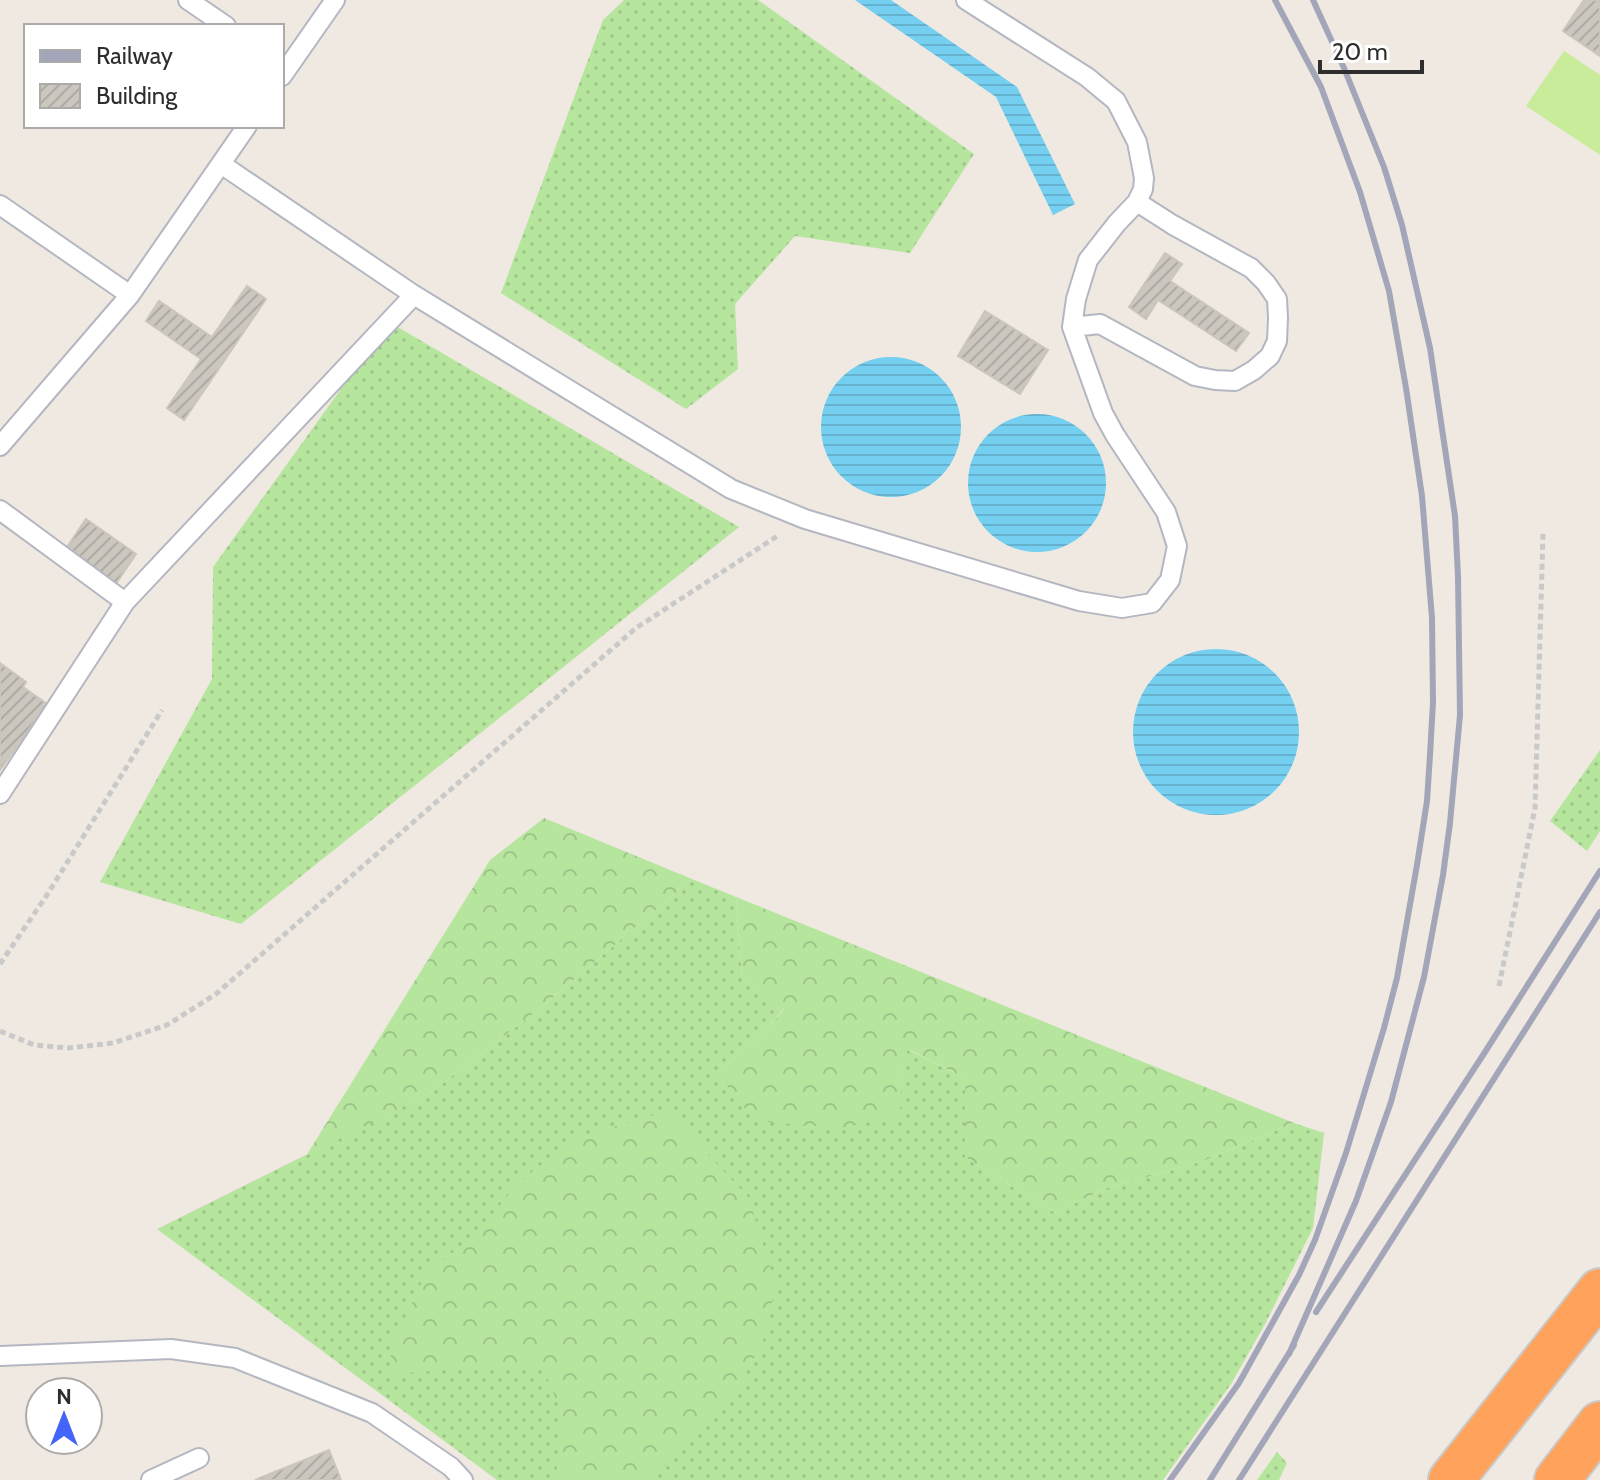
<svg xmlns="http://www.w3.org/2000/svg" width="1600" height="1480" viewBox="0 0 1600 1480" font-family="Cabin,sans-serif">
	<defs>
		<pattern id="grass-dots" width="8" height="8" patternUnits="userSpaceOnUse" patternTransform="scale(2)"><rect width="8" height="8" fill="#b6e59e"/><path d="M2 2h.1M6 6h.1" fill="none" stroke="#9dc588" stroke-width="1.8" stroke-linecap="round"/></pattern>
		<pattern id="forest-crowns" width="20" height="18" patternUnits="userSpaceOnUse" patternTransform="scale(2)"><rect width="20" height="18" fill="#b6e59e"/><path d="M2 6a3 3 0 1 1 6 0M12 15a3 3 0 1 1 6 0" fill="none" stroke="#9dc588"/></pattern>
		<pattern id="water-rules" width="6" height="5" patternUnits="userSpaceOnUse" patternTransform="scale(2)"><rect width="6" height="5" fill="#75cff0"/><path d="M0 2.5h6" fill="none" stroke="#66b2ce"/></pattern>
		<pattern id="building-hatch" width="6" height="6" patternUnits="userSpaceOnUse" patternTransform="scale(2)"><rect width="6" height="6" fill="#cbc7bf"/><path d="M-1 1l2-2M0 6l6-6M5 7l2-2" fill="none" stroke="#afaba4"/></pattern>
	</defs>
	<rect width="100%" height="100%" fill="#efe9e1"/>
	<path fill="url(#grass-dots)" d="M624,0h134l216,154 -64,99 -115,-17 -60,68 3,65 -52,40 -185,-116 102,-273z
		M389,322l350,205 -498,397 -141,-42 112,-203 1,-112z
		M1600,750v81l-13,20 -37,-30z
		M692,879l44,18 6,80 42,31 -16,20 -51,45 182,44 3,-46 5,-22 58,29v79l90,56 49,-24 99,-28 91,-38 30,10 -11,95 -48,96 -34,60 -68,96h-666l-340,-251 273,-136 108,-83z
		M1277,1452l10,11 -8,17h-22z"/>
	<path fill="url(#forest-crowns)" d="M544,818l148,61 -154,131 -108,83 -124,63 184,-296z
		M736,897l558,226 -91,38 -99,28 -49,24 -90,-56v-79l-57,-29 -6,22 -2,46 -61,11 -84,-7 -38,-48 51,-45 16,-19 -42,-32z
		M667,1111l82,87 27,89 -13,54 -26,49 -52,50 -28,36 2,4h-105l9,-41 -1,-25 -18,-44 -54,-3 -101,7 3,-29 35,-74 47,-34 43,-53 56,-45z"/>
	<path fill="#c9ec9a" d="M1564,51l36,24v80l-74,-49z"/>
	<path fill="url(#water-rules)" d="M855,0h36l126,87 58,117 -22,11 -57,-118z
		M821 427a70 70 0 1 1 140 0a70 70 0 1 1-140 0Z
		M968 483a69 69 0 1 1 138 0a69 69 0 1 1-138 0Z
		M1133 732a83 83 0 1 1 166 0a83 83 0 1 1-166 0Z"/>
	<path fill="url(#building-hatch)" stroke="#cbc5ba" stroke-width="2" d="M1584,0h16v56l-37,-25z
		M1165,253l17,11 -12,17 79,52 -13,18 -78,-51 -12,19 -17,-12z
		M247,286l19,13 -82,121 -17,-12 34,-49 -55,-38 13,-20 53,36z
		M985,311l63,39 -28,44 -62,-38z
		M86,519l50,35 -23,34 -50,-35z
		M0,663l26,19 -3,5 24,17 -47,66z
		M329,1450l12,30h-86z"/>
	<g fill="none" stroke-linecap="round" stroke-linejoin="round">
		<defs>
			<path id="lane" d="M188,0l38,26
				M966,0l121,77 29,24 21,41 7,36 -1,11 -6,13 36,23 78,43 15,15 11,16 1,19 -1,23 -7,15 -16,14 -19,11 -20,-1 -20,-4 -95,-52 -28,3
				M282,76l53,-76
				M221,164l193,131 317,194 74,30 274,82 43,7 30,-5 18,-23 7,-34 -11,-34 -51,-77 -12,-22 -31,-86 4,-28 12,-39 29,-37 20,-21
				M0,205l130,90
				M0,446l130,-151 117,-169
				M0,510l125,92
				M0,794l125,-192 289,-307
				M0,1356l171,-7 64,9 137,55 79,54 12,13
				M151,1480l48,-22"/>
			<path id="highway" d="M1451,1480l149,-189
				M1557,1480l43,-56"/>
		</defs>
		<use href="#lane" stroke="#b4b7c1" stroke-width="22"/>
		<use href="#highway" stroke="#c9c9c9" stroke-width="48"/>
		<path stroke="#c9c9c9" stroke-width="5" stroke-dasharray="6 4" stroke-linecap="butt" d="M0,964l45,-66 117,-188
			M1499,986l36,-178 8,-274
			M0,1031l34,14 35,3 44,-5 54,-18 49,-31 420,-366 143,-93"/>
		<use href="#lane" stroke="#fff" stroke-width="18"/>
		<use href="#highway" stroke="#ffa35c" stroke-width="44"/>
		<path stroke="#a3a6b8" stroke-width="6" d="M1316,1312l169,-260 115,-181
			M1289,1354l67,-153 35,-99 33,-125 19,-102 7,-52 10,-108 -2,-139 -3,-60 -25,-168 -28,-123 -18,-58 -40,-99 -31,-68
			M1170,1480l69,-97 60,-108 16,-35 31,-87 38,-125 13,-50 20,-113 10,-64 3,-46 3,-53 -1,-84 -10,-122 -16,-108 -17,-97 -29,-99 -39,-105 -46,-87
			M1210,1480l84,-135
			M1239,1480l361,-568"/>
	</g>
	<rect x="24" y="24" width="260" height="104" fill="#ffffff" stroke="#ababab" stroke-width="2"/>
	<rect x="40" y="50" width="40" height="12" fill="#a3a6b8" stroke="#ababab" stroke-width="2"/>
	<text x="96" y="64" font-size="24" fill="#2e2e2e">Railway</text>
	<rect x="40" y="84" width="40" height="24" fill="url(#building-hatch)" stroke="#ababab" stroke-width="2"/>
	<text x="96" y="104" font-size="24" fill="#2e2e2e">Building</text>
	<g transform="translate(64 1416)"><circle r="38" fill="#ffffff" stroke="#ababab" stroke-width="2"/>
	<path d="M0-6L14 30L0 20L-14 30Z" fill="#4264fb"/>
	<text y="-12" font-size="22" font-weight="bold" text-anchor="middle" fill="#2e2e2e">N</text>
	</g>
	<path d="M1320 60v12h102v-12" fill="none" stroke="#2e2e2e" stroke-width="4"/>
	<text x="1332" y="60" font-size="24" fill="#2e2e2e" stroke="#ffffff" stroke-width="6" paint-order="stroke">20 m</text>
</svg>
